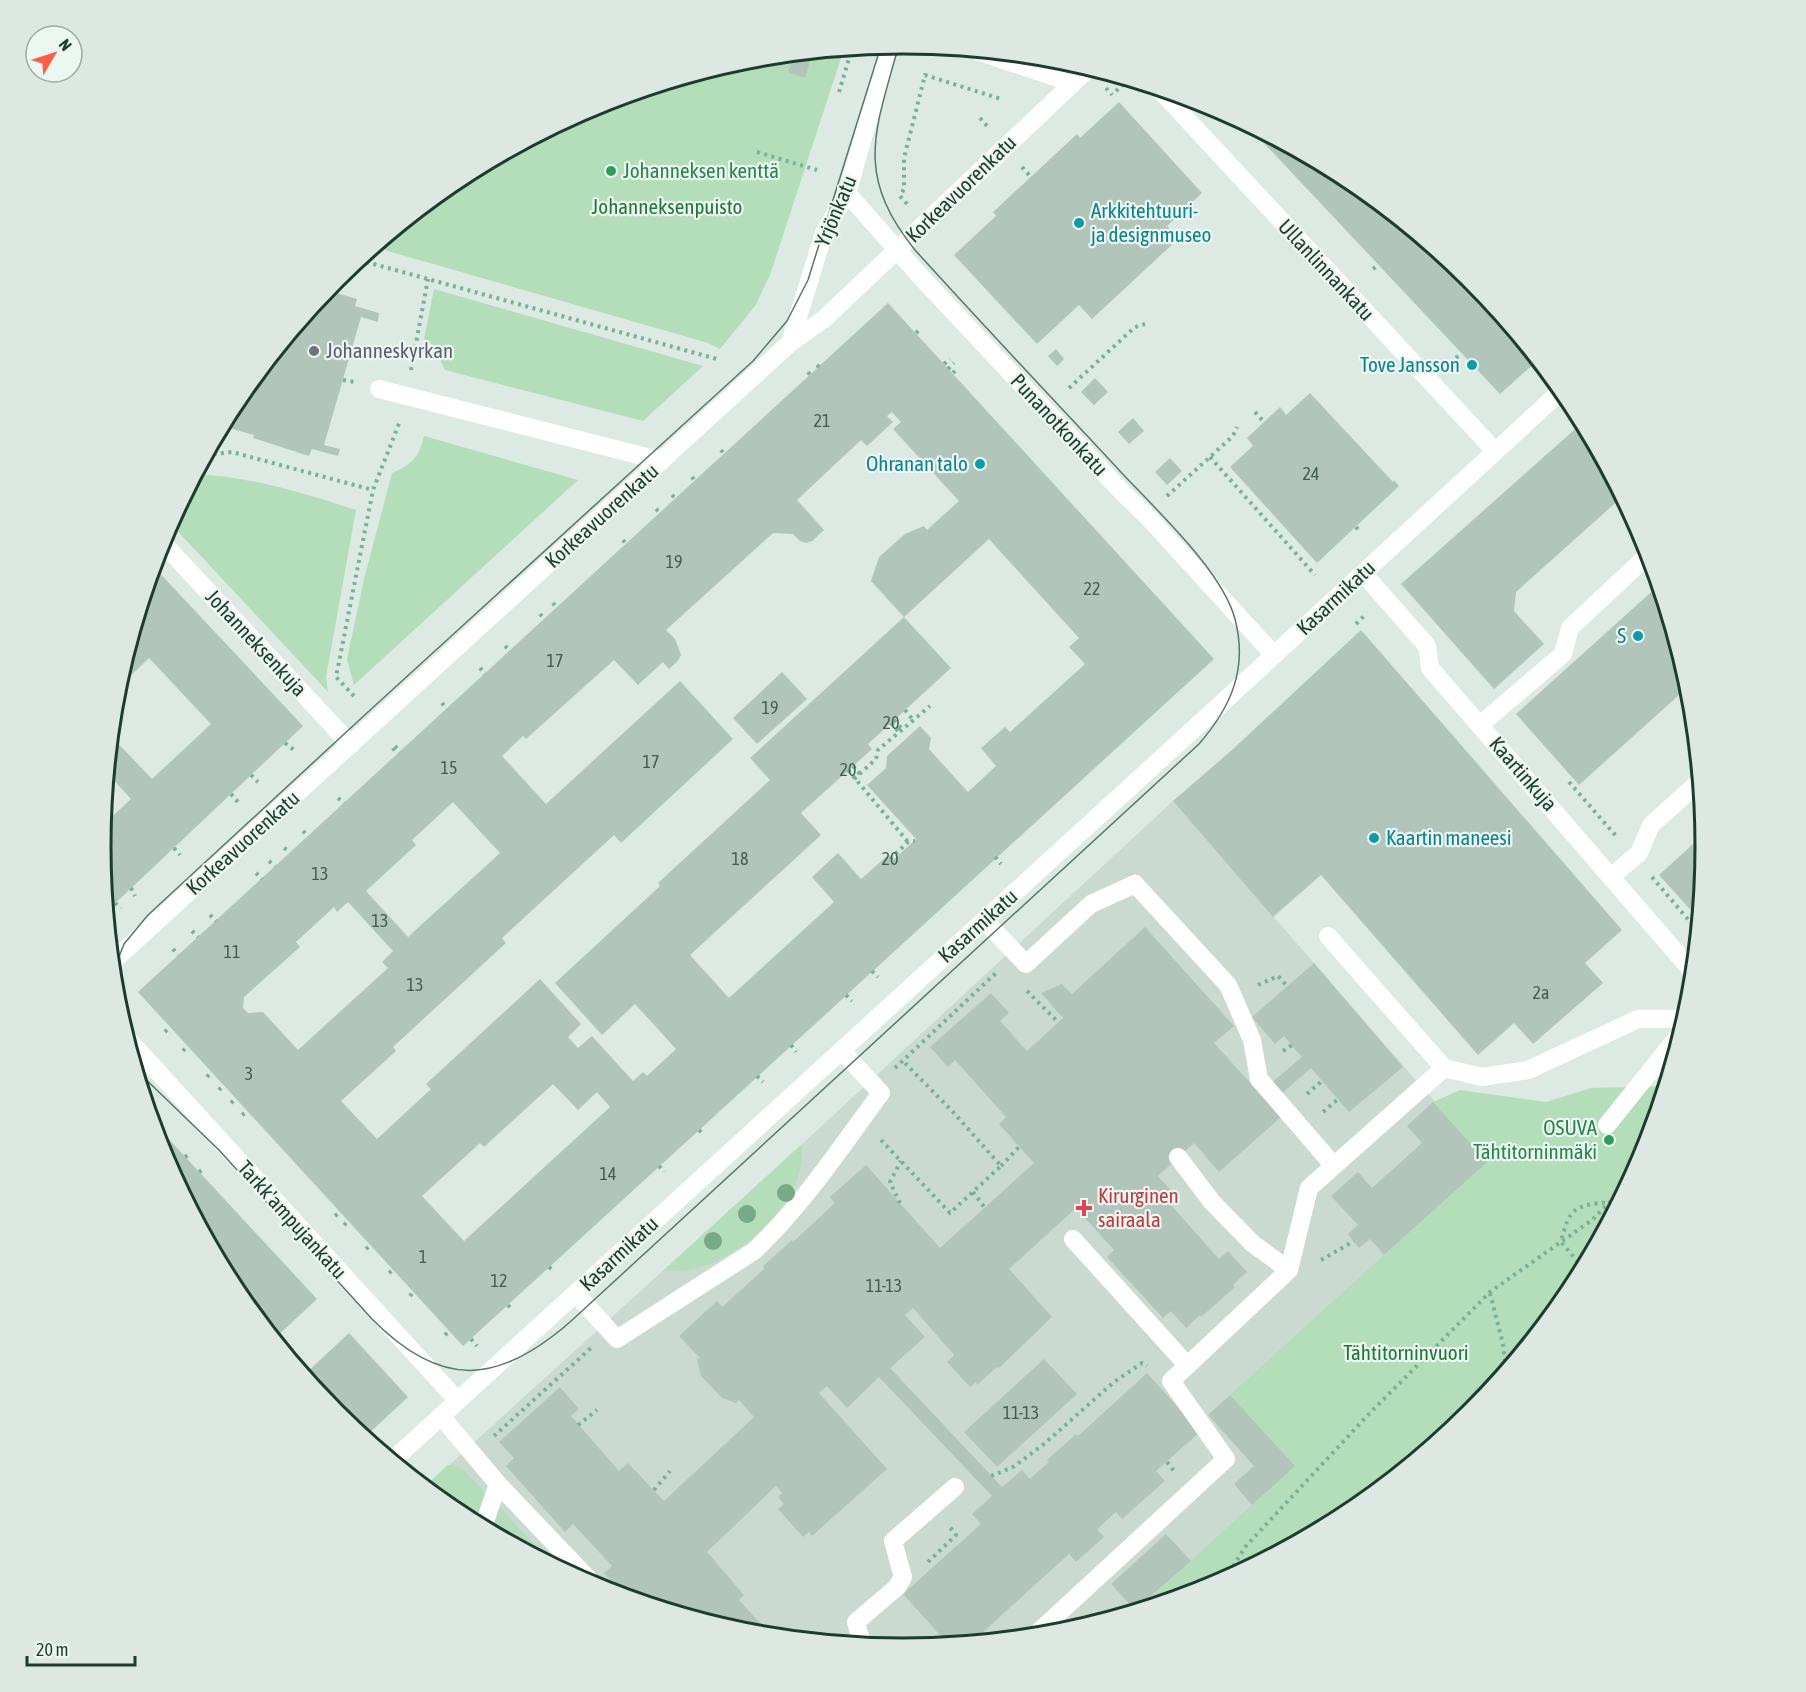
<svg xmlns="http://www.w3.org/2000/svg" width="1806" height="1692" viewBox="0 0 1806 1692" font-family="'Asap Condensed',sans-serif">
	<rect width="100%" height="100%" fill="#dceae3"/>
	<path fill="#cbdad1" d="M1173,801l314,361 -256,233 64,71 -157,143 -79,24 -156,15 -157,-15 -150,-46 -139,-74 -32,-26 376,-342z"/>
	<path fill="#b3deb9" d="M844,49l-74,226 -15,31 -35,43 -12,-6 -334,-96 83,-68 139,-75 151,-45z
		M434,289l269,77 -60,55 -198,-51 -12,-25 -9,-6z
		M424,436l154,44 -224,205 -7,-26 17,-80 28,-106c20,-9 27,-15 32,-37z
		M196,474c56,3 108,19 160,36l-30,167 2,15 -158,-169z
		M1665,1086l-21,67 -74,139 -100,122 -121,99 -139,75 -72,21 156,-143 -64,-71 256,-233 -53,-60 27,-12 86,12 45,-14z
		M801,1145c3,12 0,21 -3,32 -16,46 -82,102 -134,93z
		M448,1465l9,1 7,4 89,94 -96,-51 -32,-27z"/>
	<path fill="#b2c5bb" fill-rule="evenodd" d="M813,52l-8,26 -17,-6 6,-18z
		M1119,102l83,91 -35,33 11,13 -86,80 -13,-14 -42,39 -83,-89 42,-39 -3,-4 84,-78 3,4z
		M1246,124l103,55 122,100 67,81 -38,34z
		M326,290l31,9 -2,7 24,7 -1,9 -17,-5 -37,128 16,4 -2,7 -26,-7 -3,7 -56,-18 1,-3 -32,-9 14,-26z
		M888,303l326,356 -751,687 -325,-354zM892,412l9,10 -8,7 66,72 -32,29 -3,-4 -19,8 -26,23 -8,24 33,36 85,-78 90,99 -10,9 16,17 -75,68 -5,-5 -24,21 15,18 -28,26 -39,-43 2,-11 -11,-12 -33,30 -1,12 -19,17 49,54 -24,22 -5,-5 -26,23 -23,-26 -26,24 22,25 -105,96 -39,-43 131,-120 -20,-22 71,-64 -4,-5 83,-76 -47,-51 -154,141 20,22 -112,103 2,3 -105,97 47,52 33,-31 41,45 -29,27 -4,-4 -10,9 -41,-45 -14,12 -10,-11 13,-13 -41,-45 -114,105 5,5 -54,50 -36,-38 55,-50 -3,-4 113,-104 -4,-5 112,-103 7,8 112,-104 -53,-58 -134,123 -44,-48 21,-20 3,3 88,-79 24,25 25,-23 6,7 8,-7 4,-7 -6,-16 -9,-9 107,-97 20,1 7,7 6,2 6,-2 12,-11 -27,-30 64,-60 6,6 26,-24 -6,-6zM453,802l47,51 -92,84 -42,-46 50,-46 -4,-5zM348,902l45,49 -11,11 6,6 -90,82 -35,-38 -15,1 -5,-5 1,-11 56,-50 -4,-5 38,-35 3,5zM553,1084l25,26 19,-18 13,15 -146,134 -42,-45 58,-53 4,4z
		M1056,349l8,10 -7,7 -9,-10z
		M1095,378l13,14 -14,13 -13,-13z
		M1310,393l83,89 1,-2 5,6 -82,77 -87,-96 23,-21 -6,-8 33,-31 6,8z
		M1133,418l11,13 -15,13 -11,-12z
		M1582,423l40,74 -106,95 -2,19 30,33 -50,45 -93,-105z
		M1170,458l12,13 -15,14 -12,-13z
		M153,566l150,160 -196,185 -6,-65 2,-21 28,-26 -23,-25 3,-38 41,43 59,-55 -62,-66 -33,32z
		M1659,585l30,101 -110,99 -63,-71z
		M1361,630l261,300 -37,33 18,20 -70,61 -19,-21 -36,32 -157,-180 -48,42 -100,-116 59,-51z
		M782,672l25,27 -50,45 -24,-26z
		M1704,834l1,12 -7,72 -39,-43z
		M1145,927l89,99 -20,17 67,74 -62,55 -25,-29 -36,33 19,21 -7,7 49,55 9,-8 19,21 -14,13 2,2 -34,30 -1,-2 -14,13 -15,-17 -8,7 -56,-61 7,-7 -38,-42 -67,61 43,48 -53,51 -2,-1 -20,18 -1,-3 -6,5 -23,-25 7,-7 -41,-47 -8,7 20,22 -35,31 112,119 20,-17 8,9 19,-17 -2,-2 29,-26 2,2 69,-63 53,59 -44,39 9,10 -43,38 -6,-7 -19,17 7,8 -28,25 -7,-8 -97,88 -24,2 -45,-50 78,-70 -9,-10 20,-18 -113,-119 -32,31 -20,-22 -8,7 68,76 -75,67 -3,-4 -6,5 -25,-28 6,-5 -6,-7 4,-4 -6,-7 -69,66 37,43 -5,5 32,35 -25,-2 -101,-31 2,-2 -3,-2 -3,3 -16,-5 -21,-23 8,-7 -39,-42 -8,8 -59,-66 8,-8 -15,-16 61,-55 19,22 -8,7 48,55 9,-8 36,38 90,-84 -15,-17 -3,3 -14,-5 -21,-22 -4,-16 3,-2 -21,-22 38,-35 5,6 42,-38 -1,-3 29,-26 1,2 42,-39 -5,-6 36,-32 74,83 94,-85 -35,-39 7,-7 -51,-57 -7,7 -18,-20 61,-54 18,20 -9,8 27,30 36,-33 -22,-25 21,-9 10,10z
		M1314,963l89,104 -54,45 -38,-44 -31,27 -10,-11 32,-27 -18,-21 -9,8 -23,-27z
		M1433,1102l54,60 -103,93 -14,-16 -11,9 -11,-14 10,-9 -27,-29 27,-24 14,16 50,-45 -15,-17z
		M152,1121l165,178 -43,40 -38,-47 -75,-139z
		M349,1333l59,64 -43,40 -30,-24 -31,-38z
		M1044,1359l33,35 -80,73 -33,-35z
		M1230,1395l65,71 -43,39 -18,-21 20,-18 -46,-51z
		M1166,1534l25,27 -56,49 -24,-26z"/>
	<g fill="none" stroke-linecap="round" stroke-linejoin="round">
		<path stroke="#7ab199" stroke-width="4" stroke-dasharray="3 4.5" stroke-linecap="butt" d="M1106,88l6,7
			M1116,91l12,-11
			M839,92l12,-40 -1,-3
			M980,118l8,9
			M757,152l60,18
			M1022,167l9,10
			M907,204l-7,-8 4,-7v-31l21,-83 76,24
			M359,260l358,99
			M1373,269l5,-4
			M916,333l5,-5
			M1456,358l5,-5
			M944,364l6,-5
			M817,365l2,2
			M948,369l6,-6
			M411,370l17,-91
			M808,372l2,3
			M953,373l5,-5
			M343,380l12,2
			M1069,388l66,-61 10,-3
			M1255,412l9,10
			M721,450l3,4
			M206,455l26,-3 141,38
			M1210,457l105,118
			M692,477l3,4
			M672,495l4,4
			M1167,496l66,-60 4,-9
			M656,509l4,4
			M1356,527l4,5
			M623,540l3,4
			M553,603l4,5
			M540,614l4,5
			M1356,624l8,-8
			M505,646l5,5
			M480,668l5,6
			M354,696l-18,-19 37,-187 27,-69
			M442,703l5,6
			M905,710l8,10
			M894,720l8,9
			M891,723l8,9
			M285,743l9,7
			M395,746l5,6
			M393,748l4,6
			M853,766l7,8
			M848,770l60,72
			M251,775l7,7
			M854,779l22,-20 2,-9 52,-44
			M1569,782l47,54
			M231,794l7,8
			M338,798l6,5
			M303,831l5,5
			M174,848l6,7
			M284,848l6,4
			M995,857l6,7
			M890,859l18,-17 7,-1
			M269,861l6,5
			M256,873l6,6
			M1652,877l45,53
			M131,888l4,8
			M115,903l6,5
			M210,915l6,6
			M192,931l6,6
			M173,949l5,6
			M872,971l6,6
			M1258,985l20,-9 9,10
			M1027,991l31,31
			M846,995l6,6
			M165,1032l5,-5
			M791,1045l5,7
			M183,1051l4,-5
			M1283,1051l9,-6
			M895,1068l102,-96
			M757,1076l6,6
			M207,1077l4,-5
			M219,1090l4,-5
			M1307,1094l15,-13
			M231,1103l5,-5
			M1323,1112l15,-13
			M242,1115l6,-4
			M151,1118l4,-4
			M699,1130l5,5
			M881,1140l69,73 51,-47 -48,-54 -50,-51
			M185,1157l6,-4
			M659,1166l5,6
			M1001,1166l18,-19
			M199,1172l6,-4
			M973,1192l12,16
			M900,1203l-10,-21 11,-21
			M335,1216l5,-4
			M344,1225l4,-4
			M366,1249l5,-4
			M1321,1260l33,-19
			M549,1267l5,5
			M1583,1268l-22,-26c8,-34 14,-37 49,-40
			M389,1273l4,-3
			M1490,1293l13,51 3,26
			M410,1296l3,-4
			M508,1305l4,5
			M445,1335l4,-4
			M471,1339l6,7
			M578,1425l19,-15
			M494,1436l97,-88
			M1167,1462l7,9
			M991,1476l22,-9 31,-23 70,-62 28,-19 5,3
			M654,1490l16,-19
			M928,1562l28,-27 -7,-9
			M1225,1579l21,-33 123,-132 121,-122 102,-72 18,-18 16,-21 21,-38"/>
		<path stroke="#fff" stroke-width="18" d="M379,389l283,72
			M1480,725l83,-71 7,-26 79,-74
			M1612,876l27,-23 12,-28 48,-43
			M984,920l42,44 65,-60 44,-20 93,101 24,55 7,39 75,87
			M1328,936l116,132
			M1607,1125l74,-92
			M1178,1157l34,45 41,42 36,26
			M1073,1239l114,126
			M576,1294l41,45 137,-88c49,-46 87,-104 127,-158l-39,-42
			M441,1416l57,68 99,104
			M483,1527l15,-43
			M1034,1636l192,-177 -55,-78 118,-111 20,-82 135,-120 38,9 46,-7 110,-51h47
			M862,1644l-6,-22 41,-35 6,-10 -10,-36 62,-54"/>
		<path stroke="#fff" stroke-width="18" d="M977,51l96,32
			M1159,89l336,362
			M847,193l74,84 203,217 23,22 127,139
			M790,343l34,-110 23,-40 43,-148
			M161,541l190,204
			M1363,573l64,73 3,22 263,304
			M112,962l678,-619 34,-24 265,-251
			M127,1038l331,363
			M393,1460l816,-745 353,-325"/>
		<path stroke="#57776b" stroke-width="1.5" d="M113,972l11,-28 24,-29 220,-203 385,-351 34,-40 21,-41 73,-234
			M136,1070l83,80 153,169c69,70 126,66 198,3l629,-578c32,-37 49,-75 36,-125 -13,-49 -81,-111 -116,-149 -68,-73 -137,-146 -204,-220 -62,-77 -39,-120 -16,-206"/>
	</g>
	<g fill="#77aa86">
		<circle cx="786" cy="1193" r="9"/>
		<circle cx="747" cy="1214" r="9"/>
		<circle cx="713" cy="1241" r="9"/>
	</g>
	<g fill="#2e9e5b" stroke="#edf7f1" stroke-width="2">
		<circle cx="611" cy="171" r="6"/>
		<circle cx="1609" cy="1140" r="6"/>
	</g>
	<g fill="#0f9aa8" stroke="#edf7f1" stroke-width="2">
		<circle cx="1079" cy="223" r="6"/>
		<circle cx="1472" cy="365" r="6"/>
		<circle cx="980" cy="464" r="6"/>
		<circle cx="1638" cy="636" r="6"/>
		<circle cx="1374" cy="838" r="6"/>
	</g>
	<circle fill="#6b7280" stroke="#edf7f1" stroke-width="2" cx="314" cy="351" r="6"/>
	<path fill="#e0444e" stroke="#edf7f1" stroke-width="2" d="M1081 1199h6v6h6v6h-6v6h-6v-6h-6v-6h6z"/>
	<g text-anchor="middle" stroke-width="4.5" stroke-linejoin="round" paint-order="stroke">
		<g font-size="18" fill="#425e52">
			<text x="822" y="427">21</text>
			<text x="1311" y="480">24</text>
			<text x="674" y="568">19</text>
			<text x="1092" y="595">22</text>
			<text x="555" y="667">17</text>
			<text x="770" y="714">19</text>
			<text x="891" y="729">20</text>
			<text x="651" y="768">17</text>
			<text x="449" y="774">15</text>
			<text x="848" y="776">20</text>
			<text x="740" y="865">18</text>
			<text x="890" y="865">20</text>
			<text x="320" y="880">13</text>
			<text x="380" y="927">13</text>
			<text x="232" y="958">11</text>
			<text x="415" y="991">13</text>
			<text x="1541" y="999">2a</text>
			<text x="249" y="1080">3</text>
			<text x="608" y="1180">14</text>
			<text x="423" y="1263">1</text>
			<text x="499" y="1287">12</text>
			<text x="884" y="1292">11-13</text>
			<text x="1021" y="1419">11-13</text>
		</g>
		<g font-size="21" fill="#27864d" stroke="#edf7f1" text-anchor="start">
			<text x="623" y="178">Johanneksen kenttä</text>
			<text x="1597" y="1135" text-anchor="end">OSUVA<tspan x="1597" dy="24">Tähtitorninmäki</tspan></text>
		</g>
		<g font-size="21" fill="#1d3b2f" stroke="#edf7f1">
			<text transform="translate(961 189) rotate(-44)" y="7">Korkeavuorenkatu</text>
			<text transform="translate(836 211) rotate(-67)" y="7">Yrjönkatu</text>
			<text transform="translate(1326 270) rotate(47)" y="7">Ullanlinnankatu</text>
			<text transform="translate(1059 425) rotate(47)" y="7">Punanotkonkatu</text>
			<text transform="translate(602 516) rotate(-42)" y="7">Korkeavuorenkatu</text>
			<text transform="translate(1336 598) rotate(-43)" y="7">Kasarmikatu</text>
			<text transform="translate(256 643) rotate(47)" y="7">Johanneksenkuja</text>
			<text transform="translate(1523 774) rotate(49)" y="7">Kaartinkuja</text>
			<text transform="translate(243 843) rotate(-42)" y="7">Korkeavuorenkatu</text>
			<text transform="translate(978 926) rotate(-42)" y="7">Kasarmikatu</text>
			<text transform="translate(292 1220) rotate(48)" y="7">Tarkk'ampujankatu</text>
			<text transform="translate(619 1254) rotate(-43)" y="7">Kasarmikatu</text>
		</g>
		<g font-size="21" fill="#24753a" stroke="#edf7f1">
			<text x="667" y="214">Johanneksenpuisto</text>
			<text x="1406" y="1360">Tähtitorninvuori</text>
		</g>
		<g font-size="21" fill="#0d838f" stroke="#edf7f1" text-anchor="end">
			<text x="1091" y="218" text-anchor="start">Arkkitehtuuri-<tspan x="1091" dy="24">ja designmuseo</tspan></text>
			<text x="1460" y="372">Tove Jansson</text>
			<text x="968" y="471">Ohranan talo</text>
			<text x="1626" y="643">S</text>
			<text x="1386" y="845" text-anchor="start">Kaartin maneesi</text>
		</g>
		<g font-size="21" fill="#5b616d" stroke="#edf7f1" text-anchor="start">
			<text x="326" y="358">Johanneskyrkan</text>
		</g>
		<g font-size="21" fill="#be3a42" stroke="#edf7f1" text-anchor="start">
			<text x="1098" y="1203">Kirurginen<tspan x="1098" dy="24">sairaala</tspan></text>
		</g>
	</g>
	<path d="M0 0H1806V1692H0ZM111 846a792 792 0 1 1 1584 0a792 792 0 1 1-1584 0Z" fill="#dce8e1" fill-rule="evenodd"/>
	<path fill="none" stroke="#1d3b2f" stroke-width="3" d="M111 846a792 792 0 1 1 1584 0a792 792 0 1 1-1584 0Z"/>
	<g transform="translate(54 54) rotate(51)"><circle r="28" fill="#edf7f1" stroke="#9aaca3" stroke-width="1.5"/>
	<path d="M0-4.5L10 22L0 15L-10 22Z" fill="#ff5e46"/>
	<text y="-9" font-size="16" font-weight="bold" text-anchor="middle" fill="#1d3b2f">N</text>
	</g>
	<path d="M27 1656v9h108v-9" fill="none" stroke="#1d3b2f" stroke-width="3"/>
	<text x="36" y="1656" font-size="18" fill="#1d3b2f" stroke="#edf7f1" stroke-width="4.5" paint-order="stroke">20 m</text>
</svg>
